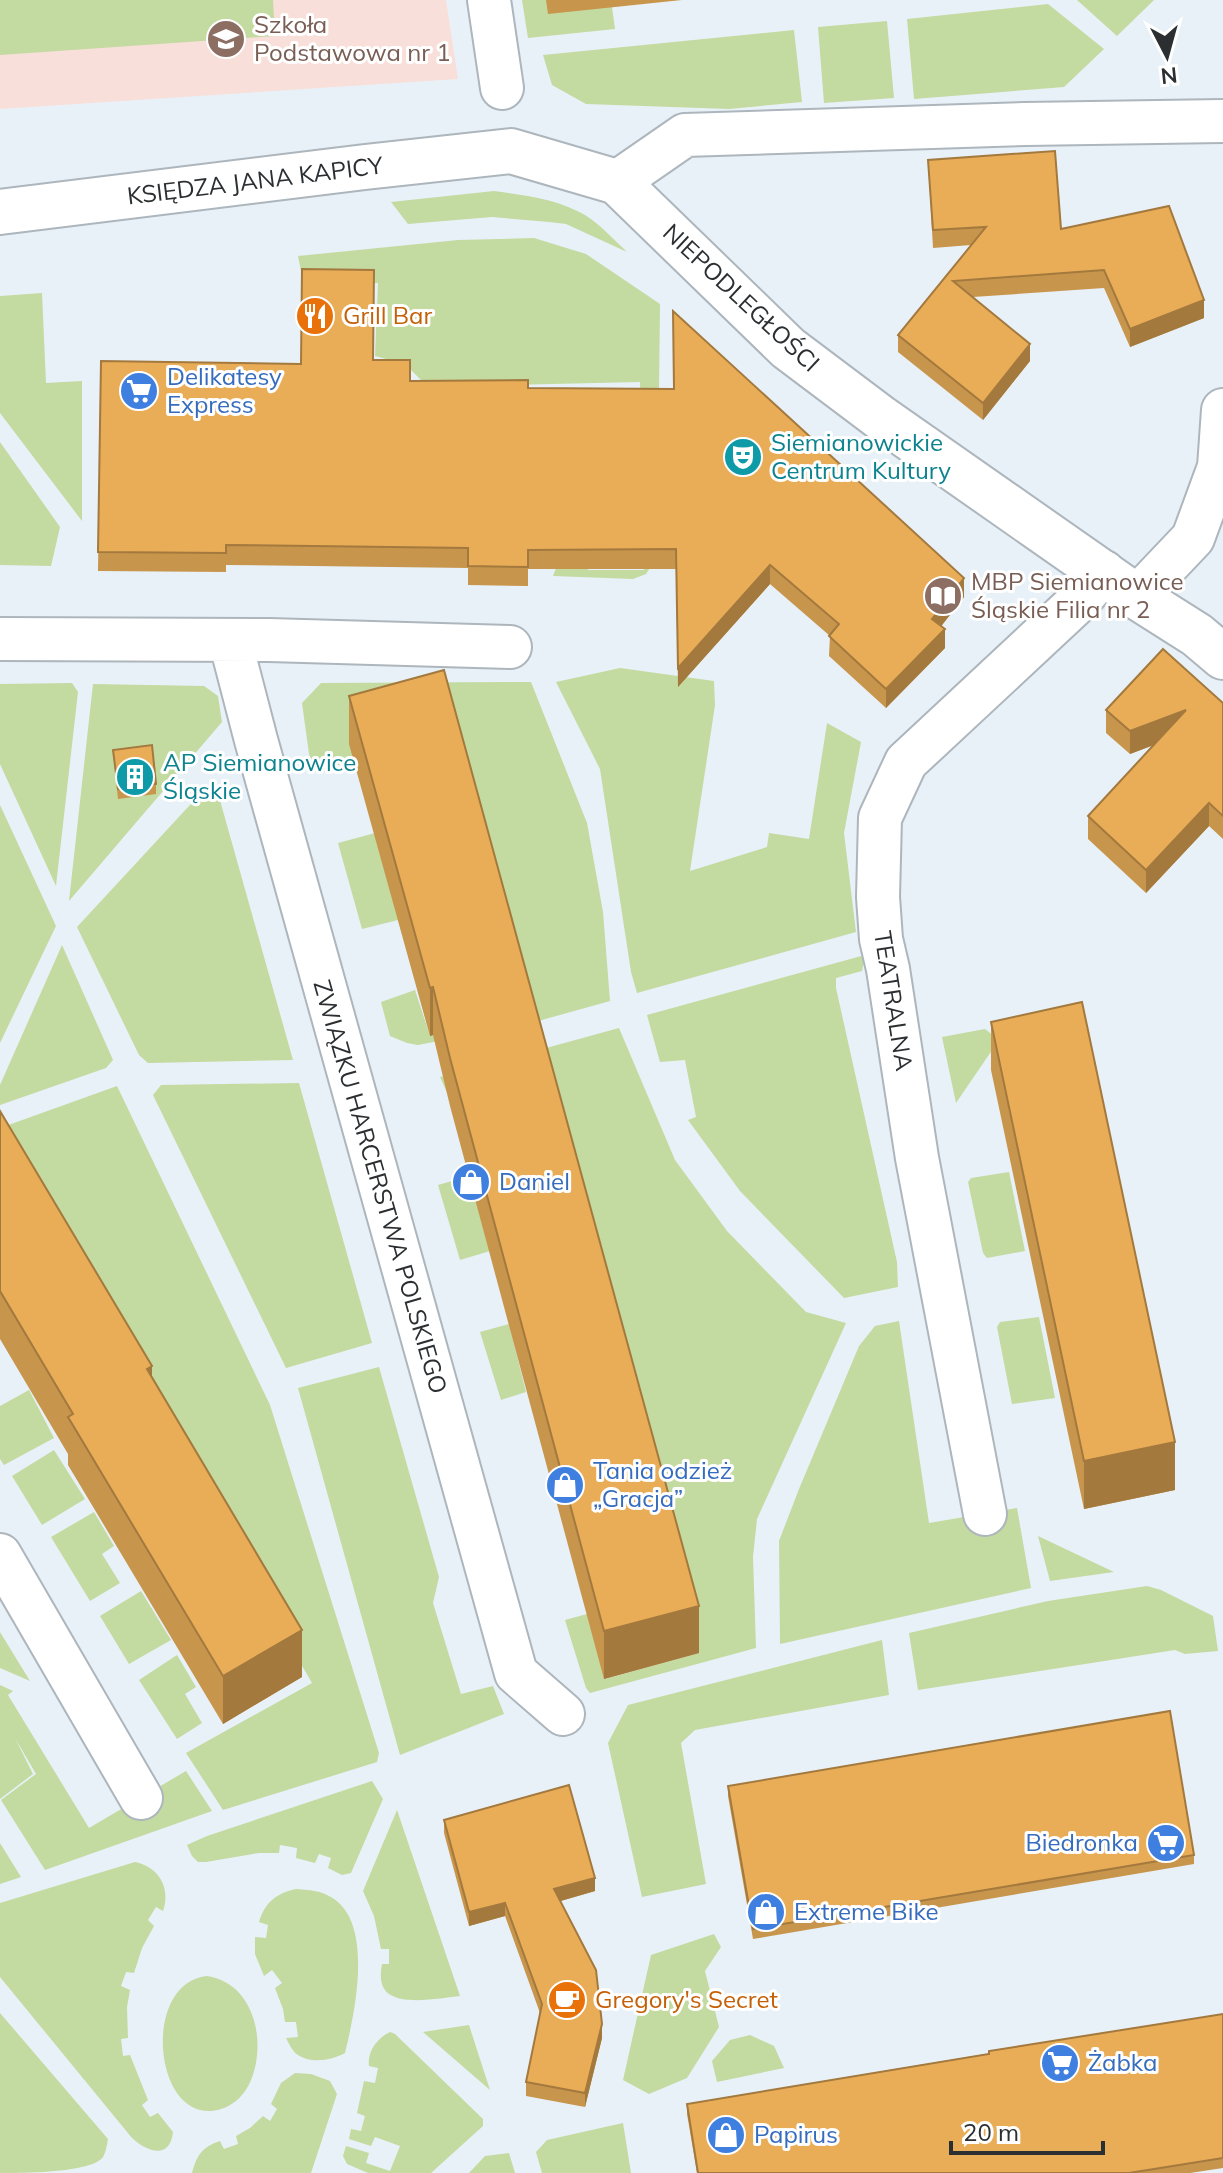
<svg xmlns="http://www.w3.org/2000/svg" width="1223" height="2173" viewBox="0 0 1223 2173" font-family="Mulish,sans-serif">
	<rect width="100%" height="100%" fill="#e8f1f8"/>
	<path fill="#f9dfd9" d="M0,0h446l12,79 -458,30z"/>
	<path fill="#c3daa0" d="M0,0h273l2,36 -275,19z
		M522,0h24l66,7 3,22 -87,9z
		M1077,0h77l-37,36z
		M1048,4l56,45 -40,38 -150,12 -7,-80z
		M887,21l7,77 -70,5 -6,-76z
		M794,30l8,72 -73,7 -143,-5 -34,-19 -9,-30z
		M494,191c30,4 64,8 91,24 15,9 29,25 42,37l-61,-28 -17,-2 -57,-5 -84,7 -17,-22z
		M534,238l52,16 74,50 -3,253 -11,17 -13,5 -80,-3 6,-16 27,-7 2,17h56l-4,-188 -212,5 -23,-23 -30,-8 3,-73 -74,3 -6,-30 160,-16z
		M42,293l4,90 36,-2v140l-82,-108v-117z
		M0,442l60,85 -9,39 -51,-1z
		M620,668l94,13 1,24 -25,166 77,-24 2,-14 40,6 18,-116 34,19 -17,91 12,99 -219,61 -6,-21 -31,-203 -44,-87z
		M531,682l56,141 16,89 7,89 -79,22 -113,22 -11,-2 -17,-7 -9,-34 34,-12 15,46 -76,-276 -38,12 -7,-18 -7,-51 19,-20z
		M72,683l6,9 -22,194 -56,-122v-80z
		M93,684l111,2 14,10 4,26 -153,179z
		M214,779l79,281 -145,3 -9,-8 -62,-128z
		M0,805l56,121 -56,117z
		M375,833l23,87 -36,9 -24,-86z
		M62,945l51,115 -7,8 -106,37v-20z
		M865,955l-3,16 -26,7v10l61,274 1,25 -54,11 -104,-107 -52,-71 8,-3 -11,-57 -25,2 -13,-47z
		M619,1028l56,132 52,71 79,81 40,11 -89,196 -4,38 3,91 -166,45 -4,-5 -21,-68 22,-6 18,65 94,-26 -259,-576z
		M985,1029l14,11 -43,63 -14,-66z
		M299,1083l73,260 -86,25 -133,-273 8,-10z
		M117,1086l153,319 109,348 -2,9 -154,48 -37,-57 126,-70 -150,-259 -162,-296z
		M1009,1172l16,79 -38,7 -4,-5 -15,-71 3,-4z
		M459,1179l14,10 17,62 -30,9 -22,-75z
		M1039,1317l16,81 -43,6 -15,-77 3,-5z
		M899,1321l30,202 88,-15 14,80 -251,56 -1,-103 20,-52 60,-143 16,-20z
		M509,1324l17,68 -25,8 -21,-68z
		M379,1367l60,210 -6,26 28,91 32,-8 11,28 -104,41 -102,-367z
		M29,1390l25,48 -50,27 -4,-6v-53z
		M54,1450l31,49 -43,26 -30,-49z
		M94,1512l20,34 -12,8 18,29 -30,18 -39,-64z
		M1038,1536l76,36 -64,9z
		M1147,1586l14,4 52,26 5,35 -33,3 -10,-4 -257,40 -9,-57 139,-32z
		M141,1591l30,49 -42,24 -29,-48z
		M0,1632l30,49 -30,-13z
		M882,1640l7,55 -194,35 -14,13 25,141 -64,13 -34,-154 20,-38z
		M177,1655l19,32 -11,7 17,29 -25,16 -38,-59z
		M0,1685l13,6 -5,4 81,133 97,-57 26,40 -167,59 -44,-70 35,-26 -21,-36 18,36 -33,25z
		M372,1781l11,18 -32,74 -9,2 -14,-7 3,-10 -12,-4 -4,9 -19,-5 1,-10 -17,-3 -1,8h-20l-53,9h-8l-6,-6 -5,-11 20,-9z
		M397,1810l63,186c-21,2 -71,13 -78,-12 -2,-6 -1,-14 0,-20h7v-15h-8l-7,-33 -11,-25z
		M0,1843l21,34 -21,7z
		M135,1862c24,5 36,26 28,49l-7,-4 -8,13 6,6 -12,22 -8,25 -8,-1 -5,14 9,4 -3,17 1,31 -7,1 2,17 7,-1 18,45 -6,5 8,12 8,-4 15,19c-3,28 -26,20 -41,6l-132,-161v-74z
		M296,1889c11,1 21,1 31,6 49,22 28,117 18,158 -12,7 -34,11 -47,2 -5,-3 -9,-11 -12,-17l12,-1 -2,-15h-11l-2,-13 -8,-21 7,-5 -10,-13 -8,6 -9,-22v-17l11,1 2,-13 -9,-3c6,-20 18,-29 37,-33z
		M714,1934l7,13 -16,24 14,56 -32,51 -38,16 -26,-14 28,-125z
		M207,1976c47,7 60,65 44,104 -5,13 -16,25 -30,29 -67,21 -82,-126 -14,-133z
		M0,2013l108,126c-1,5 -2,13 -5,18 -11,16 -82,16 -103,16z
		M469,2025l21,65 -67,-58z
		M390,2032l5,2 88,85v7l-52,47h-63l-21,-9 -4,-8 3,-10 23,7 -3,10 24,8 10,-25 -25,-9 -4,9 -22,-7 2,-10 10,2 4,-15 -8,-3 7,-32 11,2 3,-15 -9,-2c-2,-14 8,-28 21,-34z
		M750,2035l24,11 10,22 -67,14 -5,-21 18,-21z
		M295,2073l16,1 19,7 7,13 -26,79h-119c5,-18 10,-26 28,-32l4,8 14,-5 -2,-8 14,-8 13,-12 7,5 7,-12 -6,-5 10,-21z
		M623,2123l8,50h-89l-6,-21 11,-12z
		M509,2153l6,20h-46l16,-17z"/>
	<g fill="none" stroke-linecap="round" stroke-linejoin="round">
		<defs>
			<path id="street" d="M489,0l13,88
				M617,182l68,-47 340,-11 198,-3
				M1137,597l56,-59 26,-71 4,-57
				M0,639l269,1 241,7
				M230,640l26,100 260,933 47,41
				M985,1514l-68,-356 -29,-189 -7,-30 -3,-42 2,-79 26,-56 175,-163 23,-27
				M0,1555l141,243"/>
			<path id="secondary" d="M0,212l365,-45 146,-16 106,31 171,166 93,70 256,179 60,38 26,22"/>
		</defs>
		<use href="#street" stroke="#adb6bc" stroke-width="46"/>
		<use href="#secondary" stroke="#adb6bc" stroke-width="48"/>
		<use href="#street" stroke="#fff" stroke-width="42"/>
		<use href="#secondary" stroke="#fff" stroke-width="44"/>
	</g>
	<path fill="#c8954c" d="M546,0h136l-134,14z
		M928,160l133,69 143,89 -74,29 -26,-59 -131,9 57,64 -47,59 -85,-68v-17l73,-90 -38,3z
		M373,360l37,21 118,7 436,209 -23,29 4,22 -59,60 -57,-52 1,-20 -60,-52 -92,103 -2,-118h-148v17l-60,-1v-17l-242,-3v7l-128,-1 3,-210 200,3z
		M349,696l350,957 -95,26 -154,-573 -17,-71 -3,1 -81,-292z
		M1223,703v136l-14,-13 -63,67 -58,-54v-23l65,-71 -23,9 -24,-21v-23z
		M113,750l43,34v10l-38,5z
		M991,1022l184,468 -91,19 -93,-439z
		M0,1111l152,267 150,299 -79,47 -155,-259v-11l-68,-115z
		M728,1786l466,69v9l-441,75 -25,-143z
		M444,1820l151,71 -35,10 42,137 -17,69 -59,-11v-14l14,-69 -35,-97 -36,10 -25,-93z
		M1223,2014v154l-33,5h-493l-10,-59v-10z"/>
	<path fill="#a3793e" d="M1204,300v18l-74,29v-18z
		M1030,344v17l-47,59v-17z
		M770,565v19l-92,103v-19z
		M964,578v19l-32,41v-19z
		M945,629v19l-59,60v-19z
		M1186,710v23l-56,21v-23z
		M1209,803v23l-63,67v-23z
		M433,987v48l-3,1v-48z
		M152,1366v48l-5,-45z
		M1175,1442v48l-91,19v-48z
		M699,1606v47l-95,26v-48z
		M302,1630v47l-79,47v-48z
		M595,1878v13l-41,12v-14z
		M505,1903v13l-36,10v-14z
		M602,2024v14l-17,69v-14z"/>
	<path fill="#e9ad58" stroke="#a3793e" stroke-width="2" d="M1055,151l6,78 108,-23 35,94 -74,29 -26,-59 -151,11 77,63 -47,59 -85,-68 88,-108 -53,3 -5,-70z
		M302,269l72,1 -1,90h37v21l118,-1v8l146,1 -1,-78 291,267 -32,41 13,10 -59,60 -57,-53 10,-12 -69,-59 -92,103 -2,-119 -148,1v17l-60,-1v-18l-242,-3v8l-128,-1 3,-191 200,3z
		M1163,649l60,54v113l-14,-13 -63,67 -58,-54 98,-106 -56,21 -24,-21z
		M444,670l255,936 -95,25 -154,-573 -17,-71 -3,1 -81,-292z
		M152,745l4,39 -38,5 -5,-39z
		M1082,1002l93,440 -91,19 -93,-439z
		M0,1111l152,255 -5,3 155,261 -79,46 -155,-259 5,-3 -73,-123z
		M1170,1711l24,144 -441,74 -25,-143z
		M569,1785l26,93 -41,11 42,81 6,54 -17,69 -59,-11 16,-78 -37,-101 -36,9 -25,-92z
		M1223,2014v144l-94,15h-431l-11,-69 302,-50v-3z"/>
	<defs>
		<symbol id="school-disc" viewBox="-11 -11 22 22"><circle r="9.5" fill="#8d6e63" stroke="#fff"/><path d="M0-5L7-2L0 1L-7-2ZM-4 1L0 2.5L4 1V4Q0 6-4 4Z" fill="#fff"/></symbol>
		<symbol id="restaurant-disc" viewBox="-11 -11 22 22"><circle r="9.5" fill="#e8710a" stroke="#fff"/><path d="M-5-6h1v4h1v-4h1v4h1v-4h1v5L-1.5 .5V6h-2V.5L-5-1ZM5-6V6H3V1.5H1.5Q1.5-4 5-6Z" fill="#fff"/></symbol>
		<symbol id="supermarket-disc" viewBox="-11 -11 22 22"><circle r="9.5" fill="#3f7fe0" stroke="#fff"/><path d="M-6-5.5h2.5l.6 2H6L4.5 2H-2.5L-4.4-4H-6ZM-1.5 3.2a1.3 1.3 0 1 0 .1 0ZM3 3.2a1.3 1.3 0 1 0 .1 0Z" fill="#fff"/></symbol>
		<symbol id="theatre-disc" viewBox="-11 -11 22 22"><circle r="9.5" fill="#0f9aa8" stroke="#fff"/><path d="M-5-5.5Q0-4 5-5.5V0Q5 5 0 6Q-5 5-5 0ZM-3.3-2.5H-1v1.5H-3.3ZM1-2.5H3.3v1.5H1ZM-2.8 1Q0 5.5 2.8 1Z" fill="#fff"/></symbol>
		<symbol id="library-disc" viewBox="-11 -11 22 22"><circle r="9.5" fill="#8d6e63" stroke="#fff"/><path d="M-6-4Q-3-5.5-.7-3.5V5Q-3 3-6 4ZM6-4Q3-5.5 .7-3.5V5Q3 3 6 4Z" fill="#fff"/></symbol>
		<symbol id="building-disc" viewBox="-11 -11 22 22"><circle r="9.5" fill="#0f9aa8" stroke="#fff"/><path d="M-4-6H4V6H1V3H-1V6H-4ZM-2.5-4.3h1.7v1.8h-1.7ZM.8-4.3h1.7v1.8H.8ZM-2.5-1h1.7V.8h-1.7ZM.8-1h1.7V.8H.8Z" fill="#fff"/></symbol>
		<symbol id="shop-disc" viewBox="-11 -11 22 22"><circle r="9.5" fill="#3f7fe0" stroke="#fff"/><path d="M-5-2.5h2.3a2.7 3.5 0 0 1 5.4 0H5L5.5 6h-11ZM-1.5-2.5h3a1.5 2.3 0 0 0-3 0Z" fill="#fff"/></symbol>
		<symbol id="cafe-disc" viewBox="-11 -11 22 22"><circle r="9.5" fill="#e8710a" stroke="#fff"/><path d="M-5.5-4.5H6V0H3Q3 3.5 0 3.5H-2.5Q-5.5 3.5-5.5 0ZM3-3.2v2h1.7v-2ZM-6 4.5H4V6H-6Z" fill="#fff"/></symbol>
	</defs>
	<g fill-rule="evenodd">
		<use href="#school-disc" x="204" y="17" width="44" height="44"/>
		<use href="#restaurant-disc" x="293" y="294" width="44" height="44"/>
		<use href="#supermarket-disc" x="117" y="369" width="44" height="44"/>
		<use href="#theatre-disc" x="721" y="435" width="44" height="44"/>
		<use href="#library-disc" x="921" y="574" width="44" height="44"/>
		<use href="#building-disc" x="113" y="755" width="44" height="44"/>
		<use href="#shop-disc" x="449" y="1160" width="44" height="44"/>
		<use href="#shop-disc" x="543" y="1463" width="44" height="44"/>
		<use href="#supermarket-disc" x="1144" y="1821" width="44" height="44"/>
		<use href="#shop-disc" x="744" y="1890" width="44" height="44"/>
		<use href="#cafe-disc" x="545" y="1978" width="44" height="44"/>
		<use href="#supermarket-disc" x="1038" y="2041" width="44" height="44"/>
		<use href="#shop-disc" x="704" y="2113" width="44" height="44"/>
	</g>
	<g text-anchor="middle" stroke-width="6" stroke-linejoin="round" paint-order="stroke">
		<g font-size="24" fill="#785e54" stroke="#fff" text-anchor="start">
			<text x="254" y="33">Szkoła<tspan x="254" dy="28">Podstawowa nr 1</tspan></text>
			<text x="971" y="590">MBP Siemianowice<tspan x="971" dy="28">Śląskie Filia nr 2</tspan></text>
		</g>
		<g font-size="24" fill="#2b2f31" stroke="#fff">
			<text transform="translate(255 181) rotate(-7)" y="8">KSIĘDZA JANA KAPICY</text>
			<text transform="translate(741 298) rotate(43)" y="8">NIEPODLEGŁOŚCI</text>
			<text transform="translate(893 1001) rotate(81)" y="8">TEATRALNA</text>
			<text transform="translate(380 1187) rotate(74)" y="8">ZWIĄZKU HARCERSTWA POLSKIEGO</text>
		</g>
		<g font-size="24" fill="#c56008" stroke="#fff" text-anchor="start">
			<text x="343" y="324">Grill Bar</text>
			<text x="595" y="2008">Gregory's Secret</text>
		</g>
		<g font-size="24" fill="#366cbe" stroke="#fff" text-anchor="start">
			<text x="167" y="385">Delikatesy<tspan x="167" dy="28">Express</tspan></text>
			<text x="499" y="1190">Daniel</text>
			<text x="593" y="1479">Tania odzież<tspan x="593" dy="28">„Gracja”</tspan></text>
			<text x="1138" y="1851" text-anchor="end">Biedronka</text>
			<text x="794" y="1920">Extreme Bike</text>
			<text x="1088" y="2071">Żabka</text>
			<text x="754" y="2143">Papirus</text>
		</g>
		<g font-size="24" fill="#0d838f" stroke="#fff" text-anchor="start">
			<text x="771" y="451">Siemianowickie<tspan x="771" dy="28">Centrum Kultury</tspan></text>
			<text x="163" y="771">AP Siemianowice<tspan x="163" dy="28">Śląskie</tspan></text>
		</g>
	</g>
	<g transform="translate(1167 56) rotate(174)" stroke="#ffffff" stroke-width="6" paint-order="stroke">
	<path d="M0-6L14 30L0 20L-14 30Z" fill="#2b2f31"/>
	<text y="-12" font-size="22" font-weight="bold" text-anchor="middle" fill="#2b2f31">N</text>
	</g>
	<path d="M951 2141v12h152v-12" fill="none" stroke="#2b2f31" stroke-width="4"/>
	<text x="963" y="2141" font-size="24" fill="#2b2f31" stroke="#ffffff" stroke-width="6" paint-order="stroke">20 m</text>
</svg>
